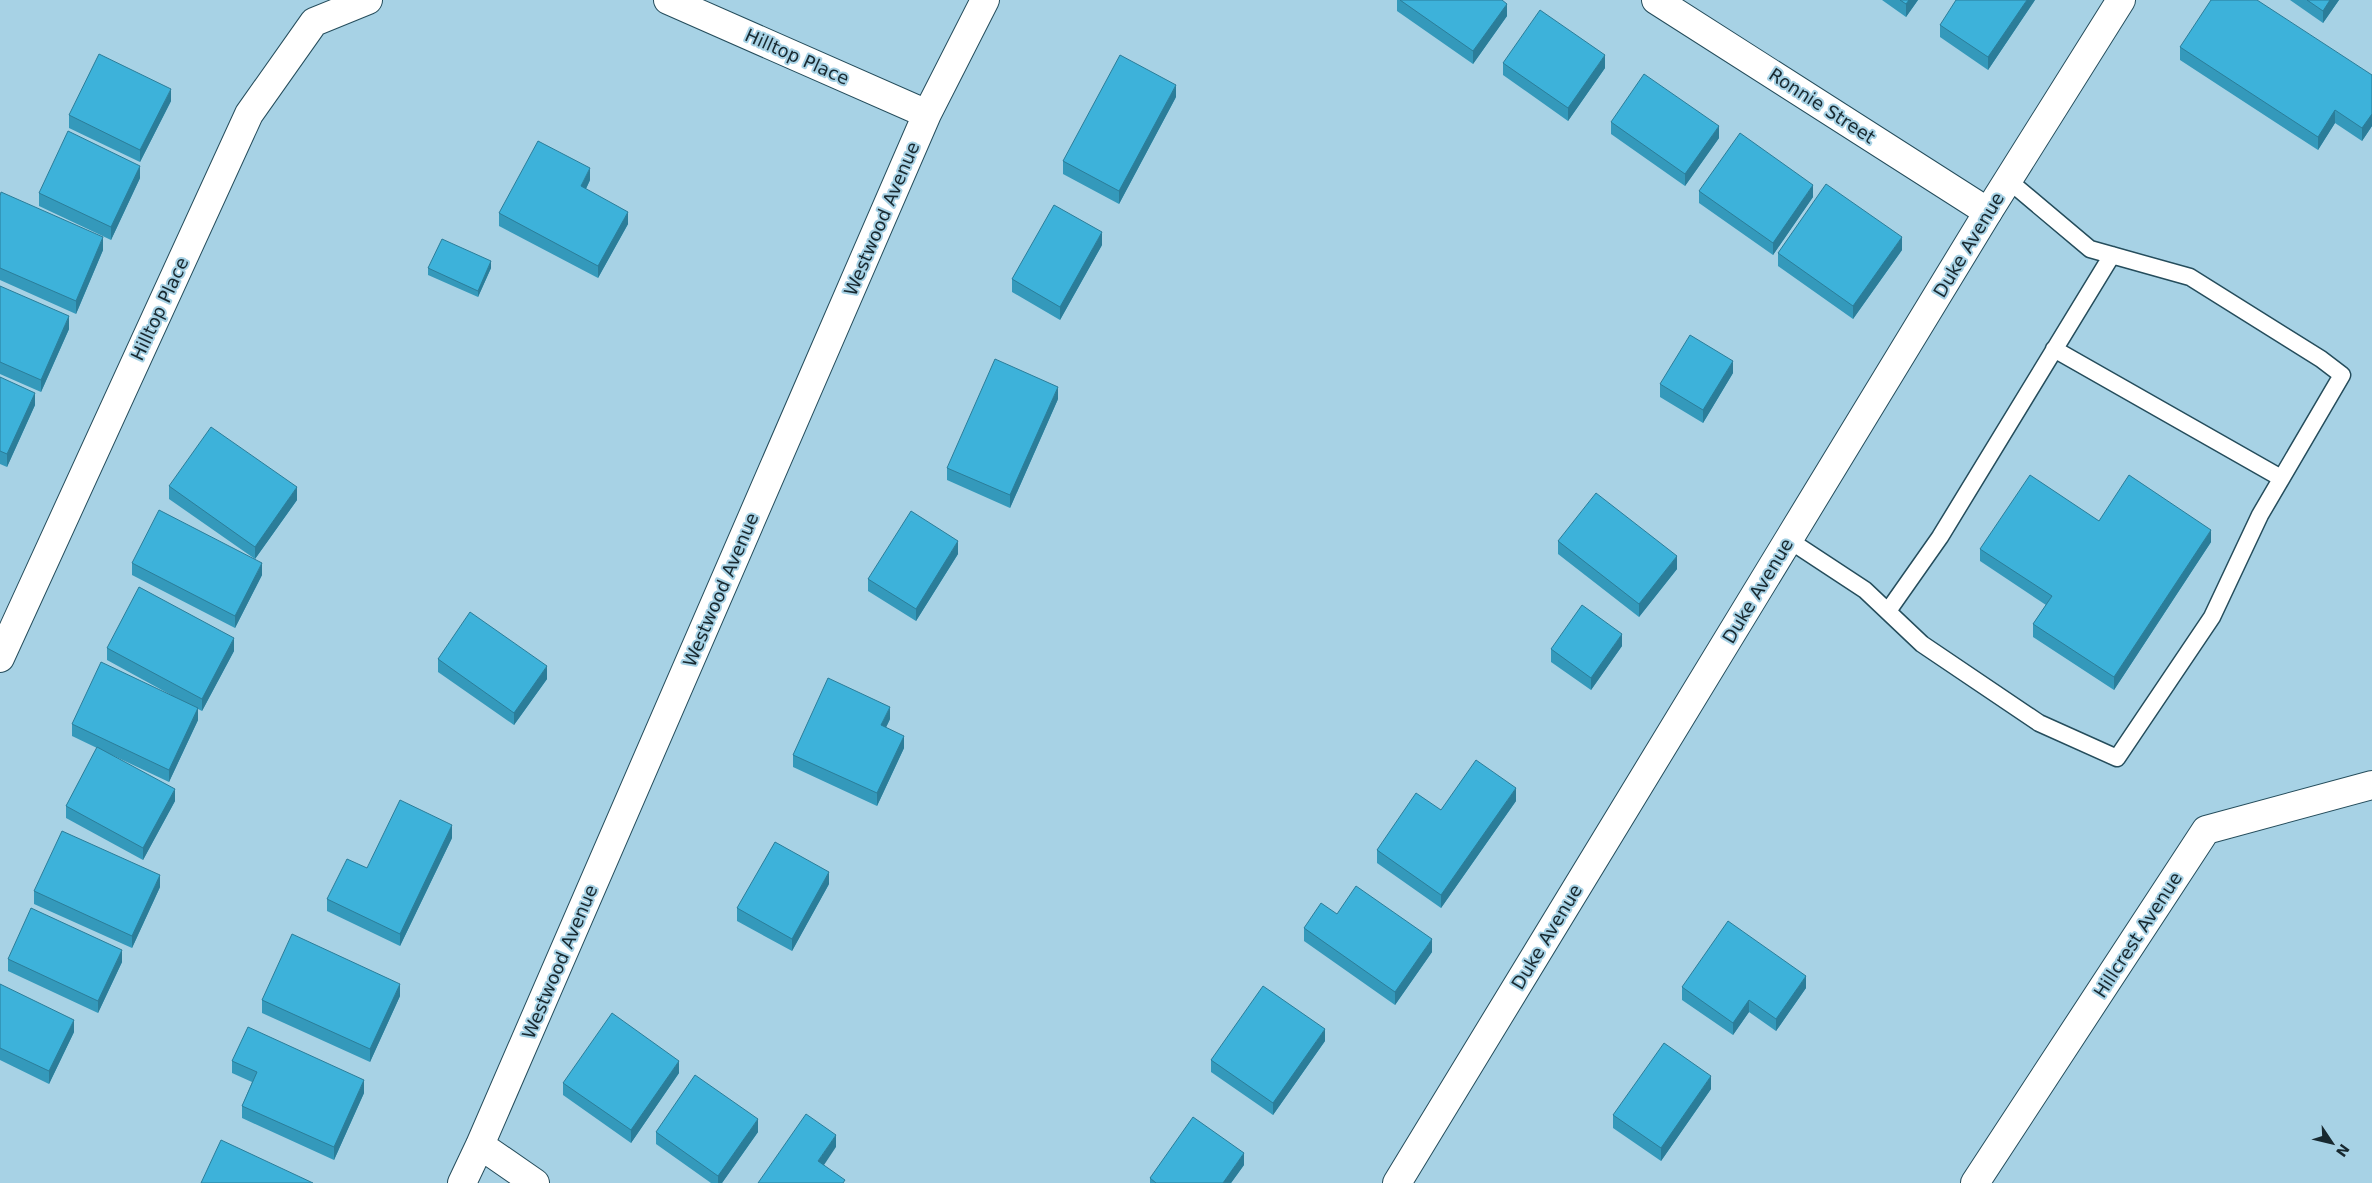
<svg xmlns="http://www.w3.org/2000/svg" width="2372" height="1183" viewBox="0 0 2372 1183" font-family="'DejaVu Sans',sans-serif">
	<rect width="100%" height="100%" fill="#a7d2e5"/>
	<g fill="none" stroke-linecap="round" stroke-linejoin="round">
		<defs>
			<path id="service" d="M2054,349l227,129
				M1789,540l76,50 57,54 117,79 78,35 95,-141 48,-102 82,-140 -21,-16 -131,-82 -100,-28 -82,-69
				M1888,611l52,-74 172,-282"/>
			<path id="minor" d="M668,0l259,114
				M1656,0l332,212
				M0,658l249,-544 65,-92 54,-22
				M480,1145l55,38
				M462,1183l18,-38 447,-1031 58,-114
				M1975,1183l231,-353 166,-45"/>
			<path id="tertiary" d="M1397,1183l591,-971 133,-212"/>
		</defs>
		<use href="#service" stroke="#254d5c" stroke-width="19"/>
		<use href="#minor" stroke="#254d5c" stroke-width="30"/>
		<use href="#tertiary" stroke="#254d5c" stroke-width="30"/>
		<use href="#service" stroke="#fff" stroke-width="16"/>
		<use href="#minor" stroke="#fff" stroke-width="28"/>
		<use href="#tertiary" stroke="#fff" stroke-width="28"/>
	</g>
	<path fill="#3499bb" d="M1397,0h105l5,16 -34,48 -76,-53z
		M1882,0h36l-12,17z
		M2035,0l-47,70 -48,-33v-12z
		M2290,0h49l-16,23z
		M2180,47l192,28v51l-10,15 -27,-18 -17,27 -138,-90z
		M1503,63l102,5 -37,53 -65,-46z
		M1176,97l-57,107 -56,-30v-13z
		M171,101l-31,61 -71,-34v-13z
		M1611,122l108,16 -34,48 -74,-52z
		M140,178l-29,62 -72,-34v-13z
		M590,180l-4,9 42,35 -30,54 -99,-52v-13z
		M1699,191l114,6 -40,58 -74,-52z
		M0,196l103,54 -27,64 -76,-34z
		M1102,245l-42,75 -48,-28v-13z
		M1902,250l-49,69 -75,-53v-13z
		M428,268h63l-13,29 -50,-22z
		M0,286l69,43 -28,63 -41,-18z
		M1733,373l-30,50 -43,-26v-13z
		M0,377l35,28 -28,62 -7,-3z
		M1058,399l-48,109 -63,-28v-12z
		M169,486l128,14 -42,59 -86,-60z
		M2099,521l112,21 -97,148 -81,-53v-13l13,-19 -66,-44v-12z
		M1558,541l119,28 -38,48 -81,-63z
		M958,554l-42,67 -48,-30v-12z
		M132,563l130,12 -27,53 -103,-53z
		M1622,646l-31,44 -40,-28v-13z
		M107,648l127,3 -32,60 -4,-2v11l-29,62 -57,-27 63,46 -32,59 -77,-42v-12l31,-58 -25,-12v-12l99,-29 -64,-35z
		M438,659l109,20 -33,46 -76,-53z
		M890,719l-4,8 18,21 -27,58 -84,-39v-12z
		M1516,801l-75,107 -64,-45v-13l64,-40z
		M452,838l-52,108 -73,-35v-12l40,-31z
		M829,884l-37,67 -55,-30v-13z
		M160,887l-28,61 -98,-44v-13z
		M1337,914l95,38 -37,53 -91,-64v-13z
		M8,959l114,3 -24,51 -90,-42z
		M0,984l74,48 -25,52 -49,-24z
		M1682,987l124,1 -30,43 -27,-19 -16,23 -51,-35z
		M400,996l-30,66 -108,-49v-13z
		M1325,1041l-52,74 -62,-43v-12z
		M232,1061l132,32 -30,67 -92,-42v-12l10,-24 -20,-9z
		M679,1073l-48,70 -68,-48v-12z
		M1711,1089l-50,72 -48,-33v-13z
		M656,1132h102l-36,51h-11l-55,-39z
		M1244,1165l-13,18h-81v-5z"/>
	<path fill="#2b7d99" d="M1909,0h9l-12,17v-13z
		M2027,0h8l-47,70v-13z
		M2330,0h9l-16,23v-12z
		M1507,4v12l-34,48v-13z
		M1605,55v13l-37,53v-13z
		M1176,85v12l-57,107v-13z
		M171,89v12l-31,61v-12z
		M2335,110v13l-17,27v-13z
		M2372,114v12l-10,15v-13z
		M1719,126v12l-34,48v-12z
		M140,166v12l-29,62v-13z
		M590,168v12l-9,19v-13z
		M1813,185v12l-40,58v-12z
		M628,212v12l-30,54v-12z
		M1102,232v13l-42,75v-13z
		M103,237v13l-27,64v-13z
		M1902,237v13l-49,69v-13z
		M491,261v7l-13,29v-6z
		M69,316v13l-28,63v-12z
		M1733,361v12l-30,50v-13z
		M1058,387v12l-48,109v-13z
		M35,393v12l-28,62v-13z
		M297,487v13l-42,59v-12z
		M2211,530v12l-97,148v-13z
		M958,541v13l-42,67v-12z
		M1677,556v13l-38,48v-13z
		M262,563v12l-27,53v-12z
		M1622,634v12l-31,44v-12z
		M234,638v13l-32,60v-12z
		M547,666v13l-33,46v-12z
		M890,707v12l-9,19v-13z
		M198,708v12l-29,62v-12z
		M904,736v12l-27,58v-13z
		M1516,788v13l-75,107v-13z
		M175,789v12l-32,59v-12z
		M452,825v13l-52,108v-12z
		M829,872v12l-37,67v-12z
		M160,875v12l-28,61v-12z
		M1432,939v13l-37,53v-13z
		M122,950v12l-24,51v-12z
		M1806,976v12l-30,43v-12z
		M400,984v12l-30,66v-13z
		M1749,1000v12l-16,23v-12z
		M74,1020v12l-25,52v-13z
		M1325,1029v12l-52,74v-12z
		M679,1061v12l-48,70v-13z
		M1711,1076v13l-50,72v-13z
		M364,1080v13l-30,67v-13z
		M758,1119v13l-36,51h-4v-7z
		M836,1135v12l-18,27v-13z
		M1244,1153v12l-13,18h-8z"/>
	<path fill="#3db2da" stroke="#2b7d99" d="M1400,0h102l5,4 -34,47z
		M1900,0h9l-3,4z
		M1956,0h71l-39,57 -48,-32z
		M2211,0h46l115,75v39l-10,14 -27,-18 -17,27 -138,-90z
		M2307,0h23l-7,11z
		M1540,10l65,45 -37,53 -65,-45z
		M99,54l72,35 -31,61 -71,-35z
		M1120,55l56,30 -57,106 -56,-30z
		M1644,74l75,52 -34,48 -74,-52z
		M68,131l72,35 -29,61 -72,-34z
		M1740,133l73,52 -40,58 -74,-52z
		M538,141l52,27 -9,18 47,26 -30,54 -99,-53z
		M1826,184l76,53 -49,69 -75,-53z
		M1,192l102,45 -27,64 -76,-33v-72z
		M1054,205l48,27 -42,75 -48,-28z
		M442,239l49,22 -13,30 -50,-23z
		M0,286l69,30 -28,64 -41,-18z
		M1690,335l43,26 -30,49 -43,-26z
		M995,359l63,28 -48,108 -63,-27z
		M0,377l35,16 -28,61 -7,-3z
		M211,427l86,60 -42,60 -86,-61z
		M2030,475l69,46 30,-46 82,55 -97,147 -81,-53 19,-28 -72,-47z
		M1596,493l81,63 -38,48 -81,-63z
		M159,510l103,53 -27,53 -103,-53z
		M911,511l47,30 -42,68 -48,-30z
		M139,587l95,51 -32,61 -95,-51z
		M1582,605l40,29 -31,44 -40,-29z
		M470,612l77,54 -33,47 -76,-54z
		M101,662l97,46 -29,62 -97,-46z
		M828,678l62,29 -9,18 23,11 -27,57 -84,-38z
		M97,747l78,42 -32,59 -77,-42z
		M1476,760l40,28 -75,107 -64,-45 39,-57 25,17z
		M400,800l52,25 -52,109 -73,-35 20,-40 20,9z
		M62,831l98,44 -28,61 -98,-45z
		M775,842l54,30 -37,67 -55,-31z
		M1356,886l76,53 -37,53 -91,-64 17,-25 16,11z
		M31,908l91,42 -24,51 -90,-42z
		M1728,921l78,55 -30,43 -27,-19 -16,23 -51,-36z
		M292,934l108,50 -30,65 -108,-49z
		M0,984l74,36 -25,51 -49,-23z
		M1263,986l62,43 -52,74 -62,-43z
		M612,1013l67,48 -48,69 -68,-47z
		M248,1027l116,53 -30,67 -92,-41 15,-34 -25,-11z
		M1664,1043l47,33 -50,72 -48,-33z
		M695,1075l63,44 -40,57 -62,-44z
		M806,1114l30,21 -18,26 27,19 -2,3h-85z
		M1193,1117l51,36 -21,30h-67l-6,-5z
		M221,1140l92,43h-112z"/>
	<g text-anchor="middle" stroke-width="4" stroke-linejoin="round" paint-order="stroke">
		<g font-size="18" fill="#182930" stroke="#a7d2e5">
			<text transform="translate(797 57) rotate(24)" y="6">Hilltop Place</text>
			<text transform="translate(1822 106) rotate(33)" y="6">Ronnie Street</text>
			<text transform="translate(882 219) rotate(-67)" y="6">Westwood Avenue</text>
			<text transform="translate(1969 245) rotate(-59)" y="6">Duke Avenue</text>
			<text transform="translate(160 309) rotate(-65)" y="6">Hilltop Place</text>
			<text transform="translate(721 590) rotate(-67)" y="6">Westwood Avenue</text>
			<text transform="translate(1758 591) rotate(-59)" y="6">Duke Avenue</text>
			<text transform="translate(2138 935) rotate(-57)" y="6">Hillcrest Avenue</text>
			<text transform="translate(1547 937) rotate(-59)" y="6">Duke Avenue</text>
			<text transform="translate(560 962) rotate(-67)" y="6">Westwood Avenue</text>
		</g>
	</g>
	<g transform="translate(2332 1143) rotate(125)" stroke="#a7d2e5" stroke-width="4" paint-order="stroke">
	<path d="M0-4L9 19L0 12L-9 19Z" fill="#182930"/>
	<text y="-8" font-size="14" font-weight="bold" text-anchor="middle" fill="#182930">N</text>
	</g>
</svg>
